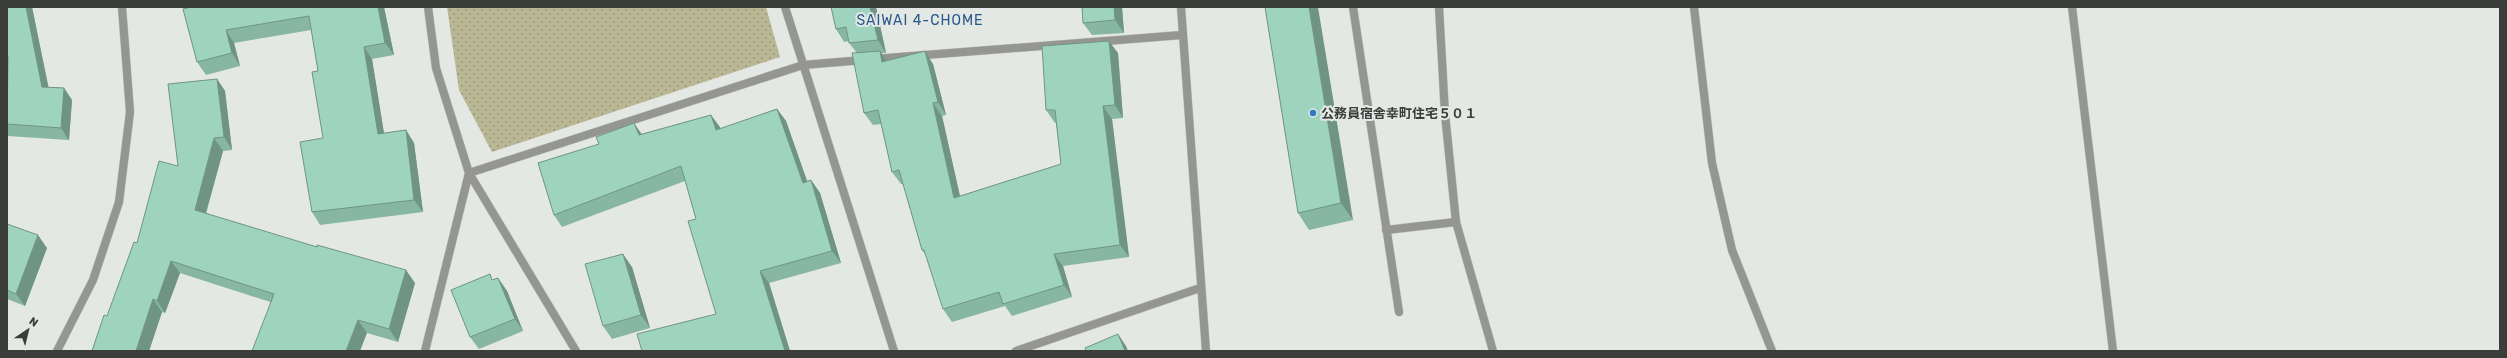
<svg xmlns="http://www.w3.org/2000/svg" width="2507" height="358" viewBox="0 0 2507 358" font-family="Rubik,'Noto Sans JP',sans-serif">
	<defs>
		<pattern id="park-dots" width="8" height="8" patternUnits="userSpaceOnUse"><rect width="8" height="8" fill="#b9b794"/><path d="M2 2h.1M6 6h.1" fill="none" stroke="#98967a" stroke-width="1.8" stroke-linecap="round"/></pattern>
	</defs>
	<rect width="100%" height="100%" fill="#e3e8e4"/>
	<path fill="url(#park-dots)" d="M447,7h319l14,50 -288,95 -33,-62z"/>
	<g fill="none" stroke-linecap="round" stroke-linejoin="round">
		<defs>
			<path id="service" d="M1353,7l46,305
				M1386,230l70,-8"/>
			<path id="minor" d="M428,7l8,61 33,105 107,178
				M785,7l109,344
				M1439,7l6,107 11,108 37,129
				M1694,7l18,156 20,87 40,101
				M2072,7l41,344
				M874,59l308,-24
				M57,351l36,-71 26,-78 11,-90 -8,-105
				M425,351l44,-178 334,-108 60,-5
				M1016,351l184,-63"/>
			<path id="tertiary" d="M1181,7l25,344"/>
		</defs>
		<use href="#service" stroke="#c1c6c2" stroke-width="9"/>
		<use href="#minor" stroke="#c1c6c2" stroke-width="9"/>
		<use href="#tertiary" stroke="#c1c6c2" stroke-width="9"/>
		<use href="#service" stroke="#959694" stroke-width="8"/>
		<use href="#minor" stroke="#959694" stroke-width="8"/>
		<use href="#tertiary" stroke="#959694" stroke-width="8"/>
	</g>
	<path fill="#88b6a4" d="M32,7l16,80 16,1 8,12 -3,40 -62,-4 1,-79z
		M384,7l10,48 -22,4 12,74 22,-3 8,13 9,69 -103,13 -8,-13 11,-74 -5,-67 -7,-41 -77,13 6,23 -34,9 -9,-13 -14,-53z
		M831,7h45l10,46h-5l6,8 46,3 13,51 -4,1 18,80 101,-32 -5,-41h-1l-9,-13 72,-57 5,65 -11,1 17,138 -66,9 9,31 -60,19 -7,-10 -53,16 -9,-13 -16,-52 -5,-7 -19,-66h-2l-9,-12 -11,-48 -8,1 -9,-12 -7,-60 -8,-10v-2l-5,1 -8,-13z
		M1082,7h40l2,26 -32,2 -9,-12z
		M1265,7l88,213 -44,10 -11,-17z
		M217,79l8,12 7,59 -9,1 -17,63 209,69 -17,59 -31,-9 -187,-60 -15,40 -3,-1 -13,39h-57l15,-35 30,-73 41,-77z
		M777,109l9,12 21,60 4,-1 9,13 21,70 -72,20 21,68h-148l74,-37 -20,-95 -11,-38 -123,46 -8,-12 45,-71 43,-10 69,-19 9,14z
		M7,224l40,24 -22,58 -18,-7z
		M632,267l18,61 -38,11 -9,-13z
		M498,278l9,13 16,40 -44,18 -9,-12 24,-58z"/>
	<path fill="#6f9486" d="M26,7h6l19,92 -9,-12z
		M378,7h6l10,48 -9,-12z
		M870,7h6l10,46 -8,-13z
		M1114,7h8l2,26 -9,-13z
		M1309,7h9l35,213 -12,-17z
		M226,30l8,13 6,23 -8,-13z
		M1109,41l9,12 5,65 -8,-13z
		M364,47l8,12 14,87 -8,-12z
		M880,51l9,13 -7,-2z
		M925,51l8,13 13,51 -8,-13z
		M217,79l8,12 7,59 -8,-13z
		M64,88l8,12 -3,40 -8,-12z
		M933,103l9,13 21,94 -9,-12z
		M1103,106l9,13 17,138 -9,-12z
		M777,109l9,12 26,74 -9,-12z
		M711,115l9,12 4,16 -8,-13z
		M634,123l9,13 -4,-1z
		M406,130l8,13 9,69 -9,-12z
		M214,138l9,13 -20,72 -8,-13z
		M811,180l9,13 21,70 -9,-12z
		M38,235l9,13 -22,58 -9,-12z
		M623,254l9,13 18,61 -9,-13z
		M1054,254l9,12 9,31 -8,-12z
		M171,261l9,12 -15,40 -8,-12z
		M406,270l9,13 -17,59 -9,-13z
		M760,271l9,12 21,68h-5z
		M498,278l9,13 16,40 -8,-12z
		M153,299l9,13 -13,39h-13z
		M358,320l9,13 -7,18h-14z
		M1118,334l8,12 2,5h-3z"/>
	<path fill="#9ed4bf" stroke="#6f9486" d="M7,7h19l16,80 22,1 -3,40 -54,-4 1,-67 -1,-3z
		M191,7h187l7,36 -21,4 14,87 28,-4 8,70 -102,12 -12,-70 23,-4 -11,-66 6,-1 -9,-55 -83,14 6,23 -35,9 -14,-53z
		M831,7h39l8,33 -29,3 -3,-16 -10,2z
		M1082,7h32l1,13 -32,3z
		M1265,7h44l32,196 -43,10z
		M1109,41l6,64 -12,1 17,139 -66,9 10,31 -61,19 -4,-12 -56,17 -19,-59h-2l-23,-80 -7,2 -14,-62 -14,3 -12,-60 28,-2 2,11 43,-11 13,51 -5,1 21,95 107,-34 -6,-54h-9l-4,-64z
		M217,79l7,58 -10,1 -19,72 122,37v-2l89,25 -17,59 -31,-9 -12,31h-94l22,-57 -103,-33 -14,40 -4,-2 -17,52h-44l12,-36 3,1 27,-74 3,1 22,-82 19,5 -10,-82z
		M777,109l26,74 8,-3 21,71 -72,20 25,80h-143l-5,-17 79,-20 -28,-93 8,-2 -15,-53 -127,49 -16,-52 61,-19 -3,-7 38,-14 5,12 72,-20 5,15z
		M7,224l31,11 -22,59 -9,-4z
		M623,254l18,61 -38,11 -18,-62z
		M490,274l2,6 6,-2 17,41 -45,18 -19,-47z
		M1118,334l7,17h-39l-1,-3z"/>
	<circle fill="#2e78c8" stroke="#e3e8e4" stroke-width="1.5" cx="1313" cy="113" r="4"/>
	<g text-anchor="middle" stroke-width="4" stroke-linejoin="round" paint-order="stroke">
		<g font-size="13" font-weight="bold" fill="#3b3d3b" stroke="#e3e8e4" text-anchor="start">
			<text x="1321" y="118">公務員宿舎幸町住宅５０１</text>
		</g>
		<g font-size="14" letter-spacing="1" fill="#29578b" stroke="#e3e8e4">
			<text x="920" y="25">SAIWAI 4-CHOME</text>
		</g>
	</g>
	<rect width="2507" height="358" fill="none" stroke="#3b3d3b" stroke-width="16"/>
	<g transform="translate(28 330) rotate(35)" stroke="#e3e8e4" stroke-width="3" paint-order="stroke">
	<path d="M0-3L7 15L0 10L-7 15Z" fill="#3b3d3b"/>
	<text y="-6" font-size="11" font-weight="bold" text-anchor="middle" fill="#3b3d3b">N</text>
	</g>
</svg>
